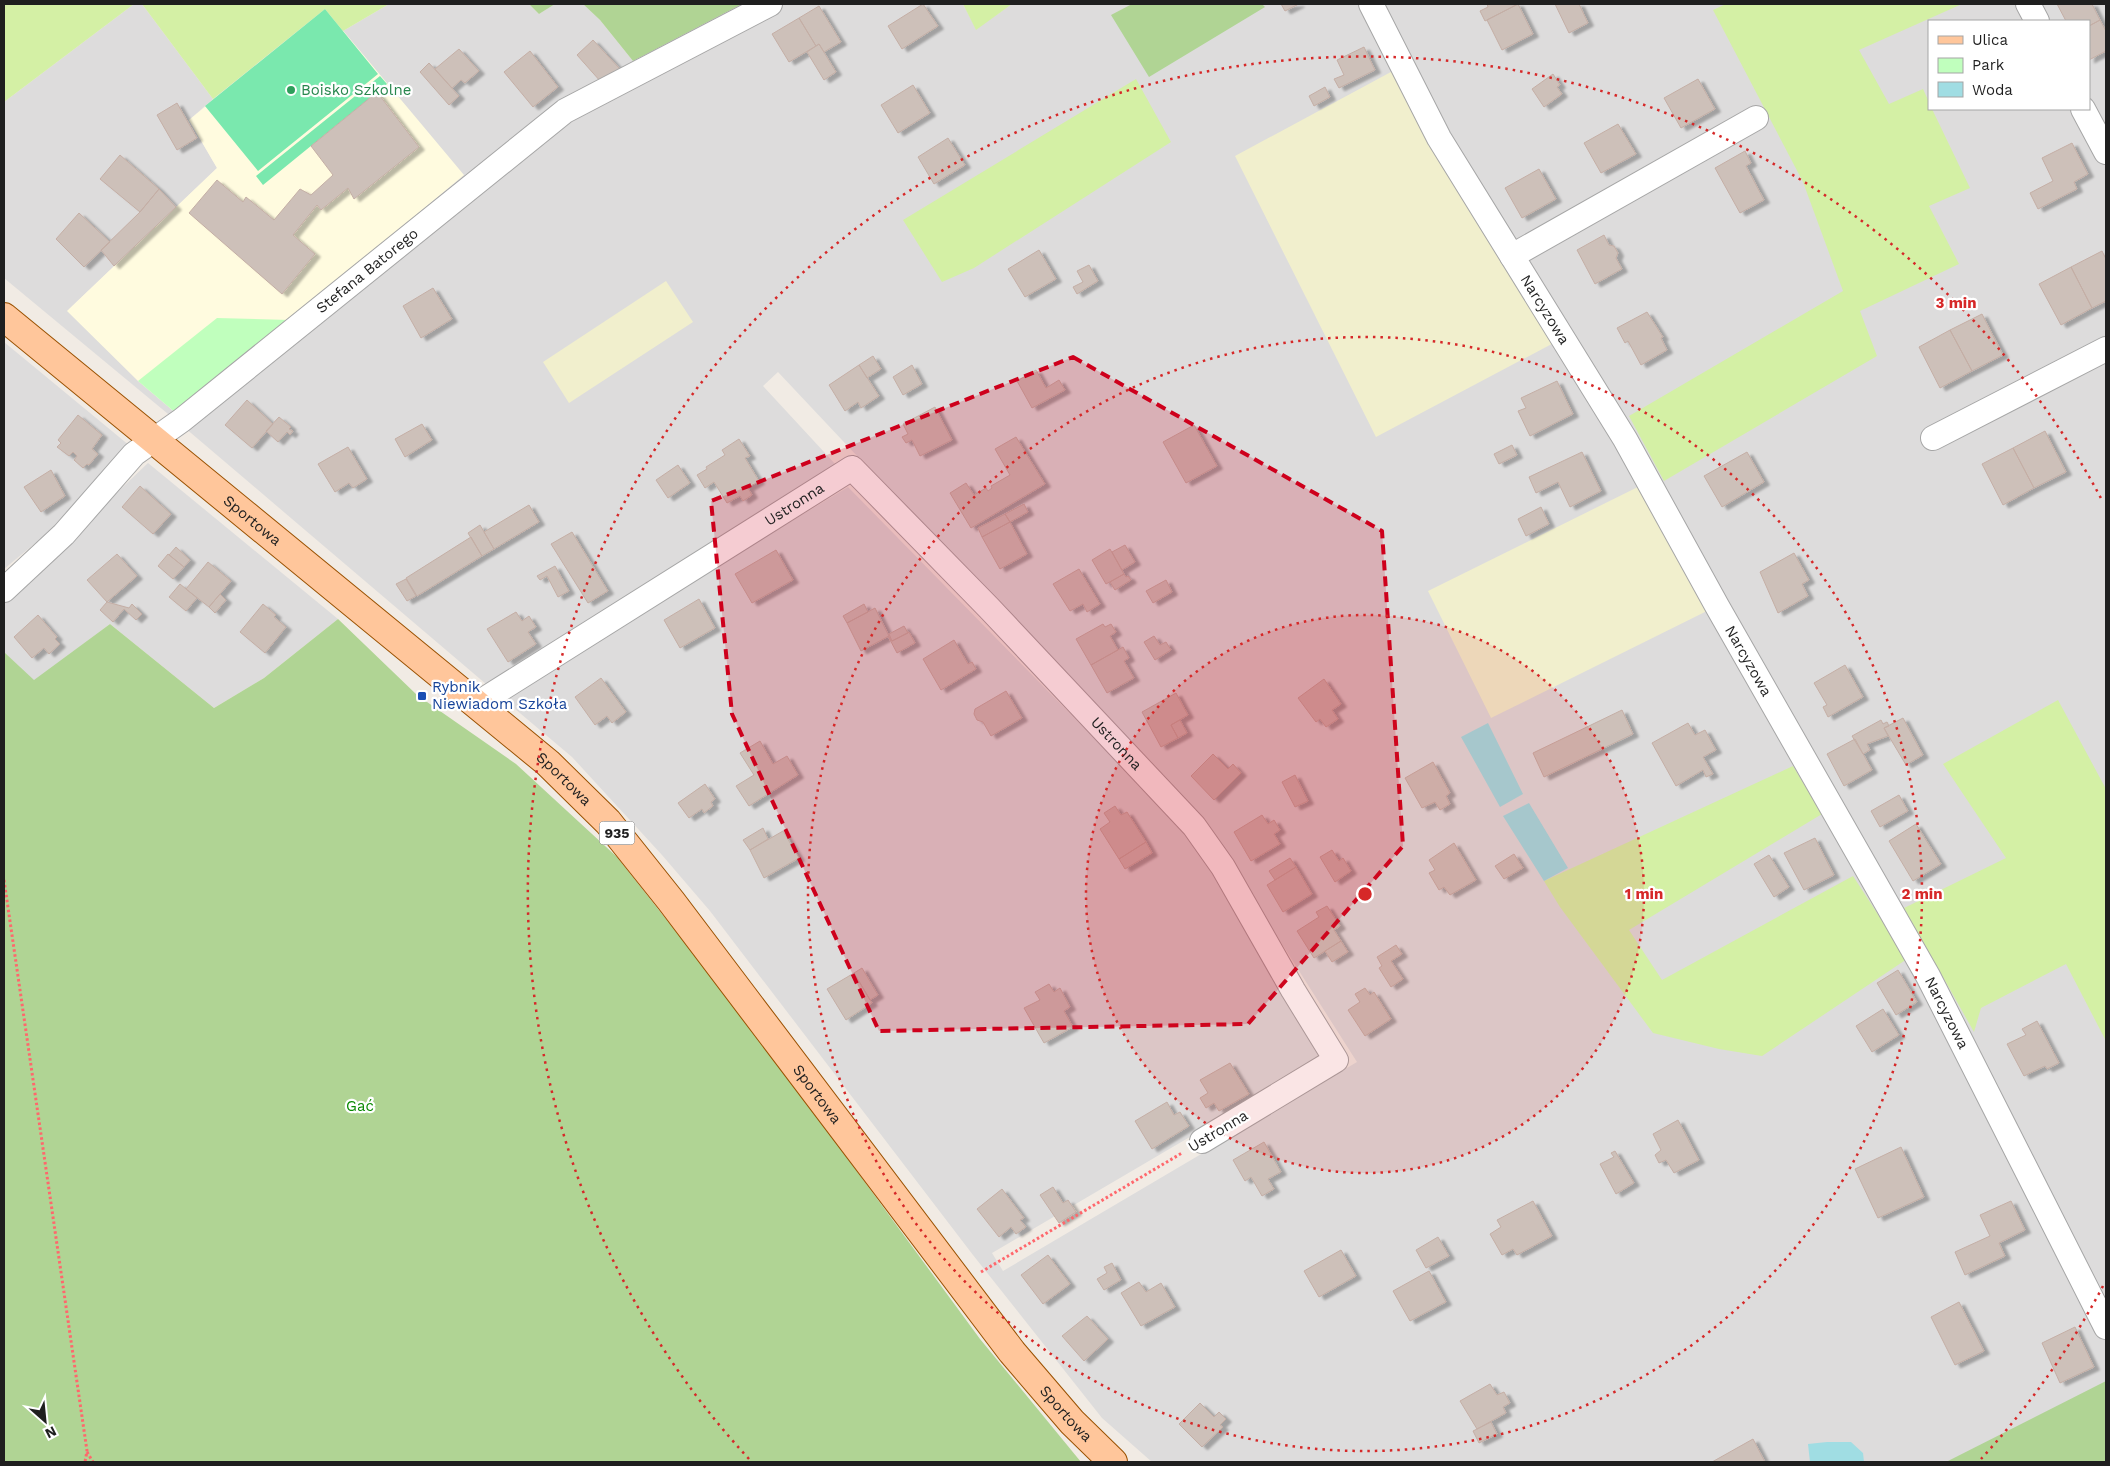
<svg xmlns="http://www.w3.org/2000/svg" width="2110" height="1466" viewBox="0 0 2110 1466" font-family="'Work Sans',sans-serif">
	<defs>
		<filter id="shadow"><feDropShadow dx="5.5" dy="3" stdDeviation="1" flood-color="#0004"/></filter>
	</defs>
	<rect width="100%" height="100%" fill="#f1ebe4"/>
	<path fill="#dddcdc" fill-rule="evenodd" d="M134,4h8l71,95 -24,21 28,48 -150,143 299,-251 -23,-29 46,-27h140l10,10 16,-10h28l17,16 33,41 109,-57h221l13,25 36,-25h1094v1458h-954l-50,-44 -129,-163 -263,-344 -48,-56 -90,-98 -71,-60 347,-210 347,354 133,215 -336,197 11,18 354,-209 -147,-231 -432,-459 -15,14 74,80 -351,218 -295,-251 -187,-155v-176zM1929,21h160v88h-160z
		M4,342l126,104 -74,80 -52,43z
		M148,463l190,156 -74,59 -50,30 -104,-84 -76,57 -30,-29v-52z"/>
	<path fill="#fffbdf" d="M325,9l139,166 -287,239 -39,-33 -71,-70 150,-143 -28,-48z"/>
	<path fill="#f1efcd" d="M1402,66l161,272 -187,99 -141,-281z
		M666,281l27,41 -124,81 -26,-41z
		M1654,479l63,127 -226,112 -63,-127z"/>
	<path fill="#d4f0a5" d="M4,4h130l-130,98z
		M142,4h247l-46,27 -18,-22 -112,90z
		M963,4h49l-36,26z
		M1726,4h236l-103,46 30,54 34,-15 6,13v7h3l38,79 -41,18 30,58 -99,47 17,45 -213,125 -35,-65 214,-125 -40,-109 -90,-172z
		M1136,79l35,63 -197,126 -32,14 -39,-62z
		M2058,700l48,89v252l-40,-77 -85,44 -7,24 -70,-124 102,-50 -63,-94z
		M1793,766l29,48 -193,116 33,50 191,-104 54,83 -145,97 -43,-7 -66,-16 -93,-126 -16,-26z"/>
	<path fill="#b0d494" d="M529,4h26l-16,10z
		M583,4h159l-109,57 -33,-41z
		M1132,4h130l3,3 -116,70 -38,-62z
		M338,619l79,76 99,69 101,93 131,166 232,316 101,123h-1077v-810l30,28 76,-56 104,84 50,-30z
		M2106,1381v81h-160z"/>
	<path fill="#c0ffbd" d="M217,318l73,2 -113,94 -39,-33z"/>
	<path fill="#7ae8ae" d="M325,9l53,65 -120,97 -53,-65z
		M380,76l7,8 -124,101 -7,-9z"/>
	<path fill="#a0dde3" d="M1488,723l35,71 -23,13 -39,-70z
		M1529,803l39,65 -24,13 -41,-65z
		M1827,1442h24l12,11 1,9h-54l-2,-18z"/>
	<path fill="#cdc0b9" stroke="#c4aea5" filter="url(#shadow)" d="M923,4l15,22 -36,23 -14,-23z
		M1281,4h18l-14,7z
		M1487,4h31l-33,17 -5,-10 8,-4z
		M1518,4l15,30 -31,16 -15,-30z
		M1555,4h24l9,19 -19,10z
		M2057,4h35l8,16 -11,6v-5h-23z
		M819,6l22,36 -17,10 -5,-8 -3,2 -17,-28z
		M799,18l17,28 -27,16 -17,-28z
		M2100,20l6,11v20l-17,9v-34z
		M593,40l27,29 -19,13 -24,-27z
		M819,44l17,28 -12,8 -17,-28z
		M1364,47l11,23 -36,18 -5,-9 10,-4 -7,-15z
		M459,49l20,22 -14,12 -4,-3 -9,8 -17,-19z
		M530,51l28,36 -25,20 -29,-35z
		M429,63l30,33 -10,9 -29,-33z
		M1553,74l7,11 -3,2 5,7 -18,13 -12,-18z
		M1698,79l17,30 -34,19 -17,-30z
		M913,85l17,28 -32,20 -17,-28z
		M1325,87l5,10 -16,9 -5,-10z
		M377,92l42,55 -65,52 -6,-11 -27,22 -4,-5 -24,30 22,19 -33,40 -93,-81 28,-33 26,22 3,-5 28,23 26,-31 11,6 22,-20 -22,-29z
		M177,103l20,35 -20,12 -20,-35z
		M1618,124l18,30 -35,19 -17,-30z
		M948,138l17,27 -31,19 -16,-27z
		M2072,143l16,31 -14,8 3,7 -39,20 -8,-16 23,-12 -11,-23z
		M1745,151l6,12 -5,3 18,34 -24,13 -25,-45z
		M120,155l39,34 -19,23 -40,-33z
		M1539,169l17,30 -34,19 -17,-30z
		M159,189l17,18 -62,59 -13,-16 39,-38z
		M79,213l31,29 -26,25 -28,-28z
		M1604,235l5,10 5,1 4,7 -2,5 6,11 -27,15 -18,-34z
		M1039,250l17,29 -31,18 -17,-28z
		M2102,251l4,8v42l-14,7 -21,-41z
		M1089,265l9,16 -21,13 -4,-7 10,-5 -6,-11z
		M2071,267l21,41 -31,17 -22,-41z
		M433,288l19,31 -31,19 -18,-32z
		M1647,312l16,25 -2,1 6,12 -26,15 -13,-24 -3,2 -8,-15z
		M1982,314l21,41 -31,16 -22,-41z
		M1950,330l22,41 -32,17 -21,-41z
		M873,356l8,13 -14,9 -8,-13z
		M859,365l20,31 -18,12 -3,-6 -13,9 -16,-26z
		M912,365l10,19 -19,11 -10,-18z
		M1036,370l10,18 13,-8 6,10 -33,18 -15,-27z
		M1557,381l16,33 -43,22 -12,-25 8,-3 -5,-10z
		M247,400l26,24 -21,24 -27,-23z
		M935,407l17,33 -32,16 -8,-16 -6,3 -4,-6 6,-3 -5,-10z
		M78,415l24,20 -10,14 6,5 -9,11 -2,-1 -4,4 -9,-8 3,-4 -4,-4 -4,4 -12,-9 4,-4 -3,-3z
		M279,417l12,10 -2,2 4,2 -3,4 -3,-3 -9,10 -12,-11z
		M422,424l10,16 -27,17 -10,-18z
		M1194,425l23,41 -31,17 -23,-41z
		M2045,431l21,41 -32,16 -21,-40z
		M1016,437l29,47 -74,44 -21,-35 16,-10 8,12 12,-7 2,3 4,-3 -1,-2 19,-11 -15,-26z
		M739,439l11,17 -5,2 14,23 -11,7 4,7 -9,6 -3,-5 -13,7 -13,-21 -9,6 -8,-13 10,-6 -1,-2 19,-12 -3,-5z
		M1512,445l5,10 -18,9 -5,-10z
		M348,447l19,32 -14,9 -4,-5 -14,9 -17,-28z
		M2013,448l21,40 -31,17 -21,-41z
		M1582,452l19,39 -31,16 -12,-25 -22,11 -7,-16z
		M1747,452l17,30 -42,25 -18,-31z
		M678,465l12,18 -22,15 -12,-18z
		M51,470l14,26 -24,16 -17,-25z
		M140,486l31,28 -18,20 -31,-27z
		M1024,504l4,8 -18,10 -5,-8z
		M529,505l10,17 -45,27 -10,-17z
		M1541,507l8,17 -23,12 -8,-17z
		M1005,514l5,8 -28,15 -4,-9z
		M1010,522l17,32 -27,15 -18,-32z
		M480,525l14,24 -12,7 -14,-23z
		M572,532l36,59 -20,12 -37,-59z
		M471,537l11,19 -65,40 -11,-18z
		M1125,545l10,17 -13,8 -10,-18z
		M176,547l14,13 -6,7 -15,-12z
		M1110,549l14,25 -18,10 -14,-24z
		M776,550l17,30 -41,23 -17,-29z
		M1794,553l15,27 -7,4 6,12 -30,17 -18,-41z
		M117,554l20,22 -30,26 -20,-22z
		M168,554l16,13 -11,12 -15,-13z
		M208,562l23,19 -22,26 -23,-18z
		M555,566l14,25 -11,6 -11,-21 -7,4 -3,-4z
		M1079,569l21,35 -13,8 -4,-8 -13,7 -17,-27z
		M1124,574l2,3 2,-1 3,4 -16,10 -5,-8z
		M406,579l10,17 -9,5 -11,-17z
		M1166,580l6,12 -19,11 -7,-12z
		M180,584l17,14 -11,13 -17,-14z
		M220,594l6,6 -11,13 -6,-6z
		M699,599l16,29 -35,20 -16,-28z
		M107,602l22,6 3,-4 10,10 -6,6 -12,-11 -11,13 -13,-12z
		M263,604l13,11 -2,2 12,10 -21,26 -25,-21z
		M864,604l4,8 -21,11 -4,-7z
		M875,608l14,28 -28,15 -14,-28z
		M516,612l6,9 7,-5 7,11 -8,5 8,12 -28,18 -21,-33z
		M38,615l19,22 -2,2 5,5 -11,10 -5,-6 -12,10 -18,-21z
		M1103,624l2,3 6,-3 5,8 -6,4 8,14 -27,15 -15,-26z
		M904,626l4,7 -16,8 -3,-7z
		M909,632l6,11 -18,10 -9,-17 4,5z
		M1154,636l6,9 6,-3 5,8 -16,10 -11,-18z
		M954,640l14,24 4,-2 4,7 -35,21 -18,-31z
		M1123,647l6,11 -5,3 10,17 -27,15 -16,-28z
		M1845,665l18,32 -35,20 -5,-10 4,-2 -13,-22z
		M601,678l25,34 -14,11 -5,-7 -12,9 -20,-28z
		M1324,679l17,25 -9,6 6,9 -12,8 -6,-8 -4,3 -18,-24z
		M1006,691l16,27 -31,18 -8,-14 -6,-2 -3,-6 1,-5z
		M1176,693l12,22 -17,10 7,13 -17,9 -19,-35z
		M1622,710l11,24 -89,43 -11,-24z
		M1903,718l20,37 -17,10 -22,-37z
		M1180,720l7,13 -9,5 -7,-13z
		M1881,720l2,4 4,-2 2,4 -5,2 4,8 -21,8 3,6 -7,4 -11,-18z
		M1688,723l7,12 10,-5 11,20 -13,7 10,17 -7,3 -3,-7 -27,16 -24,-43z
		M1855,739l17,31 -28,16 -17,-32z
		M760,741l13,23 14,-8 11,19 -49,31 -13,-20 18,-11 -14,-22z
		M1213,754l15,15 5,-5 8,9 -27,27 -23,-24z
		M1433,762l17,31 -4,3 4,8 -10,6 -5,-8 -13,6 -17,-30z
		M1295,775l13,26 -13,6 -13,-25z
		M705,784l10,15 -4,3 2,4 -9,7 -2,-4 -13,9 -11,-15z
		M1899,795l9,16 -28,16 -9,-16z
		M1115,806l6,9 6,-3 19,30 -27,17 -19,-30 10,-7 -6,-9z
		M1262,815l6,9 6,-4 6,10 -6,4 6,10 -29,17 -17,-29z
		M1916,824l25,40 -28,17 -24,-40z
		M763,828l5,11 -18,11 -7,-10z
		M783,831l16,27 -35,20 -14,-28z
		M1815,838l19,37 -30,15 -20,-37z
		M1146,842l6,11 -27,16 -6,-10z
		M1454,843l22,37 -26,15 -6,-8 -5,3 -10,-17 6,-3 -6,-10z
		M1332,850l7,11 4,-3 8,13 -16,11 -15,-25z
		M1514,854l9,14 -19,11 -9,-13z
		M1769,855l20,32 -15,10 -20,-33z
		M1290,858l6,9 -21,13 -6,-9z
		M1296,867l16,27 -29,18 -16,-27z
		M1327,906l13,20 -6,4 7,11 -27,17 -17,-27 22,-14 -3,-5z
		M1341,941l7,11 -16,10 -7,-11z
		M1396,945l6,9 -11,7 12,18 -12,8 -12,-19 3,-2 -5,-9z
		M862,968l16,27 -8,5 -16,-27z
		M1898,970l19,32 -21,13 -19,-32z
		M854,973l18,30 -26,17 -19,-31z
		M1049,984l5,8 6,-4 10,19 -6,4 9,16 -29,16 -20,-35 16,-8 -5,-8z
		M1365,988l5,7 4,-3 17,27 -26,17 -17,-26 12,-8 -5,-8z
		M1883,1009l16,26 -27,17 -16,-26z
		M2037,1021l22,42 -12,6 -2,-3 -21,10 -17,-32 19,-9 -4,-6z
		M1230,1063l19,31 -30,17 -5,-8 -8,5 -6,-10 8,-5 -8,-13z
		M1167,1102l7,13 6,-3 9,14 -37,23 -17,-28z
		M1678,1120l21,40 -25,13 -8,-13 -7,3 -4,-8 6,-5 -8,-16z
		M1264,1142l17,30 -13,7 6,10 -12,7 -11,-19 -6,4 -12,-21z
		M1901,1147l23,50 -46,21 -23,-49z
		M1615,1151l19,32 -18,11 -16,-30 14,-7 -3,-4z
		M1053,1187l10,16 5,-3 8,12 -17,11 -19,-28z
		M1002,1189l22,29 -4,2 6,7 -10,7 -5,-7 -12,10 -22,-28z
		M1533,1201l19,35 -35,19 -4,-6 -11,6 -12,-21 11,-7 -4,-7z
		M2011,1201l14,29 -26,13 6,13 -40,19 -10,-23 35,-16 -10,-21z
		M1438,1237l11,19 -23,12 -10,-18z
		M1341,1250l15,26 -37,21 -15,-26z
		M1048,1255l22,29 -27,20 -22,-29z
		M1112,1263l9,17 -17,10 -7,-11 10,-6 -3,-6z
		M1429,1271l17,31 -36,19 -17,-30z
		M1139,1282l7,10 15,-9 14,24 -34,19 -20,-33z
		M1959,1302l25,49 -29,14 -24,-48z
		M1087,1316l21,23 -24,22 -22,-25z
		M2075,1327l19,40 -34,16 -18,-40z
		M1490,1384l7,11 7,-3 6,11 -7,4 3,6 -29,16 -17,-28z
		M1200,1403l14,14 5,-5 7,7 -6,6 3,2 -21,20 -23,-23z
		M1491,1422l6,12 -18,9 -6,-12z
		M1753,1439l12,23h-53z"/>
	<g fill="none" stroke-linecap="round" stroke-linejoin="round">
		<defs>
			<g id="minor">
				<path id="s1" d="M1371,4l68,134 186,301 92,167 211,370 178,351"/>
				<path d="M2028,4l9,17"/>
				<path d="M2083,109l23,43"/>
				<path d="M1512,256l244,-138"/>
				<path d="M1933,438l173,-89"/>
				<path id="s2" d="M4,590l60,-56 70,-80 48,-34 383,-309 205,-107"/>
				<path id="s3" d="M477,704l375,-236 137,140 205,218 29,41 70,123 43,70 -134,81"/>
			</g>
			<g id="major">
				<path id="s4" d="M4,317l544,446 60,59 63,79 341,451 60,70 41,40"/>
			</g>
		</defs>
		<use href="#minor" stroke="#a6a6a6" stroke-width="26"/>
		<use href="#major" stroke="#9a5100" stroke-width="30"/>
		<path stroke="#ff676c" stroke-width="3" stroke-dasharray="2.5 2.5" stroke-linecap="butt" d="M4,880l83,571 -2,11
			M981,1272l201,-119
			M87,1452l6,10"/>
		<use href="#minor" stroke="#fff" stroke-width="24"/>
		<use href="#major" stroke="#ffc69b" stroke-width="28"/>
	</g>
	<path fill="#ce001c" fill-opacity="0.2" stroke="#ce001c" stroke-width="4" stroke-dasharray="10 6" stroke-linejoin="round" d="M1073,357l309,174 21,315 -155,178 -369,7 -147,-317 -21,-213z"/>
	<circle cx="1365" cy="894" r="279" fill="#d62828" fill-opacity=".12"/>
	<g fill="none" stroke="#d62828" stroke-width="2.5" stroke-dasharray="2.5 5">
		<circle cx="1365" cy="894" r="279"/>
		<circle cx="1365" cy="894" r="557"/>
		<path d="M2103 1286A836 836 0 0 1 1981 1459M749 1459A836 836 0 1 1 2103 502"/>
	</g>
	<circle fill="#2e9e5b" stroke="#fff" stroke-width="2" cx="291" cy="90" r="5"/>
	<rect fill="#1a4fb4" stroke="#fff" stroke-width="2" x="417" y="691" width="10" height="10" rx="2.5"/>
	<g text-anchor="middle" stroke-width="4.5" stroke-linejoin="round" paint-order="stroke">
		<rect fill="#fff" stroke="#626262" stroke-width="1" x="599.5" y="821.5" width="35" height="23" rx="4"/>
		<g font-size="14" font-weight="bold" fill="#1f1f1f">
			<text x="617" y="838">935</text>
		</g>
		<g font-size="15" fill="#27864d" stroke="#fff" text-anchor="start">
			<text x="301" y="95">Boisko Szkolne</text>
		</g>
		<g font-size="15" fill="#1f1f1f" stroke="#fff">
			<text dy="5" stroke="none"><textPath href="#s2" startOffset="485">Stefana Batorego</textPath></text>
			<text dy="5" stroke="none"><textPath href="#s1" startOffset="352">Narcyzowa</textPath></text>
			<text dy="5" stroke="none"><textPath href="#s3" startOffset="375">Ustronna</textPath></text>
			<text dy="5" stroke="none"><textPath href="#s4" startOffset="321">Sportowa</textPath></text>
			<text dy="5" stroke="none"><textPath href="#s1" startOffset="758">Narcyzowa</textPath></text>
			<text dy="5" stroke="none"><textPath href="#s3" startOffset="825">Ustronna</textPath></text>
			<text dy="5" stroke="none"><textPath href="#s4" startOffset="726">Sportowa</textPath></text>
			<text dy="5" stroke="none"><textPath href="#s1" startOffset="1162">Narcyzowa</textPath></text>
			<text dy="5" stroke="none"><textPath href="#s4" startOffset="1131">Sportowa</textPath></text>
			<text transform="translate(1218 1131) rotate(-31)" y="5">Ustronna</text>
			<text dy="5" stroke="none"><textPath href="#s4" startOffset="1536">Sportowa</textPath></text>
		</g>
		<g font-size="15" fill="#164399" stroke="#fff" text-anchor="start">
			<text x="432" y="692">Rybnik<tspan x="432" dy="17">Niewiadom Szkoła</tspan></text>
		</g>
		<g font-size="15" fill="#088900" stroke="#fff">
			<text x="360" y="1111">Gać</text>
		</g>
	</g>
	<circle cx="1365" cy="894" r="8" fill="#d62828" stroke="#fff" stroke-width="2.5"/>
	<g font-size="15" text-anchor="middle" font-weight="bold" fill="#d62828" stroke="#fff" stroke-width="4.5" stroke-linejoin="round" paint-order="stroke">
		<text x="1956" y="308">3 min</text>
		<text x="1644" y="899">1 min</text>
		<text x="1922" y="899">2 min</text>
	</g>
	<rect width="2110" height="1466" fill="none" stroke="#1f1f1f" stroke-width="10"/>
	<rect x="1928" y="20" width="162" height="90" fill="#ffffff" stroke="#a5a5a5"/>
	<rect x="1938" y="36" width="25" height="8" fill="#ffc69b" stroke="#a5a5a5"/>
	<text x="1972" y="45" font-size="15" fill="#1f1f1f">Ulica</text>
	<rect x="1938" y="58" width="25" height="15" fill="#c0ffbd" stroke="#a5a5a5"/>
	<text x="1972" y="70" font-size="15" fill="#1f1f1f">Park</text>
	<rect x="1938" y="82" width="25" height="15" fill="#a0dde3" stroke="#a5a5a5"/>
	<text x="1972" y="95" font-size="15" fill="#1f1f1f">Woda</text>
	<g transform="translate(45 1421) rotate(153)" stroke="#ffffff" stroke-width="4" paint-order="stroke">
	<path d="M0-4L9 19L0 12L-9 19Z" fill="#1f1f1f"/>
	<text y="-8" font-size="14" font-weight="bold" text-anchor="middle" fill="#1f1f1f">N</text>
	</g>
</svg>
